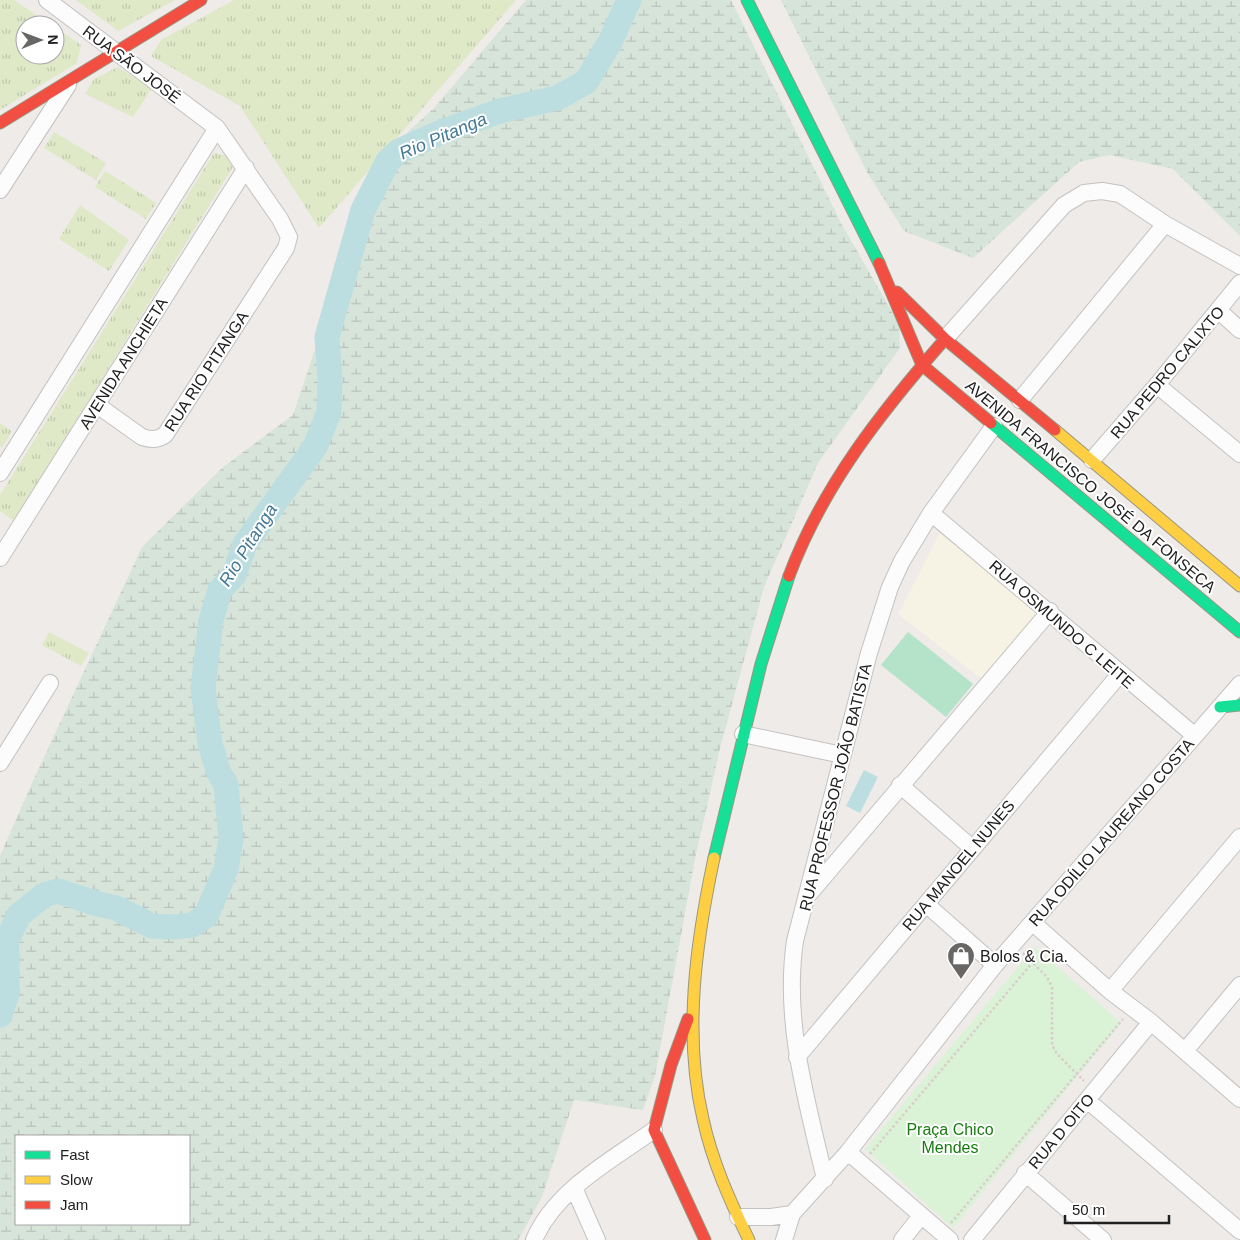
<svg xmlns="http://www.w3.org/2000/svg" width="1240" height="1240" viewBox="0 0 1240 1240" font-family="Arial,sans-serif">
	<defs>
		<pattern id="grass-tufts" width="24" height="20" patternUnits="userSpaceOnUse" patternTransform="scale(1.25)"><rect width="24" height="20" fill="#dfe9c8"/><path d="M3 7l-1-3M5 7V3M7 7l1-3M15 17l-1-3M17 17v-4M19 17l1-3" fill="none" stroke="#bfc8ac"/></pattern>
		<pattern id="wetland-marsh" width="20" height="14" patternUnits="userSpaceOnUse" patternTransform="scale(1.25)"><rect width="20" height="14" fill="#d7e4da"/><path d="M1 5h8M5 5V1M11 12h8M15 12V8" fill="none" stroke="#b8c3bb"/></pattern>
	</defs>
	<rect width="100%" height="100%" fill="#eeebe8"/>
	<path fill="#f7f3e4" d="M940,533l102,78 -59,69 -85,-66z"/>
	<path fill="url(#grass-tufts)" d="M0,0h14l37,25h-26v30h30v-28l26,18 -4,18 -77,47z
		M76,0h99l-57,31z
		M234,0h282l-197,228 -79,-122 -89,-50 10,-16z
		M118,67l34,21 -19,29 -48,-23 9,-15z
		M54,132l52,31 -10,17 -52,-32z
		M214,153l12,3 7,11 -219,354 -14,-10v-16z
		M105,171l51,32 -10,16 -51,-32z
		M80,205l49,35 -20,31 -50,-32z
		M0,423l12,8 -10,17 -2,-2z
		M49,632l40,21 -8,13 -39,-21z"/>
	<path fill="url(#wetland-marsh)" fill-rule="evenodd" d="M526,0h205l111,225 57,99 1,24 -82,115 -54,124 -43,157 -26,115 -40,217 -12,34 -69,-10 -32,97 -24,43h-518v-384l32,-73 110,-236 80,-79 71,-53 25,-75 24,-95 37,-86 55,-51zM16,1136h173v88h-173z
		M781,0h459v236l-67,-67 -63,-14 -31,7 -106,96 -69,-27 -37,-59z"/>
	<path fill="#daf2d5" d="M1035,947l86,76 -168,205 -88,-79z"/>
	<path fill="#b5e3c9" d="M908,632l65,52 -27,33 -65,-52z"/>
	<path fill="#bddee0" d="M864,770l14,7 -18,36 -14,-7z"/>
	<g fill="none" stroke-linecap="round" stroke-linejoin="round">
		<path stroke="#bddee0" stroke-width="25" d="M0,1015l7,-21v-54l12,-25 25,-20 14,-4 40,13 18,4 36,18 21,1 19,-2 14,-9 20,-47 5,-30 -5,-54 -7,-12 -9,-29 -7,-56 8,-68 9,-30 14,-15 11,-31 70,-97 14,-35 1,-33 -3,-42 36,-127 25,-49 11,-10 45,-20 56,-20 57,-13 29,-16 24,-40 19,-42"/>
		<defs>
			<path id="street" d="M47,0l170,128 63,91 9,18 -3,11 -121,187c-8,5 -14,5 -23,2l-45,-32
				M0,190l68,-105
				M1219,311l21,19
				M945,339l119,-134 20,-12 18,-2 18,3 45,30 75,42
				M1157,385l83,69
				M1020,400l145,-176
				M1092,460l65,-75 83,-102
				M0,473l217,-345
				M931,513l263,222
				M0,558l246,-390
				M743,734l99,21
				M0,763l50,-80
				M900,785l72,63
				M810,893l240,-282
				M926,904l69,61
				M1033,923l77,68 41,31 89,77
				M1110,991l130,-154
				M1185,1051l55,-66
				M797,1057l323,-383
				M1087,1100l153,131
				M848,1152l102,88
				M1025,1173l78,67
				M825,1179c-18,-77 -42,-158 -30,-238l74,-288 21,-66 12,-26 29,-48 63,-87
				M574,1188l23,52
				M738,1217h33l21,-3
				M534,1240c21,-50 78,-80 120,-110
				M784,1240l8,-26 56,-62 147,-187 245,-281
				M902,1240l19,-24
				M972,1240l179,-218"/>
			<path id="fast" d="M747,0l132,263
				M991,423l249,209
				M1220,707l20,-2
				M714,858l47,-194 28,-88"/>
			<path id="slow" d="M1055,430l185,156
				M714,858c-18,84 -31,176 -11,261 9,42 27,82 46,121"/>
			<path id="jam" d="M0,123l201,-123
				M879,263l43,102 69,58
				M897,292l48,47 110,91
				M789,576c34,-91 93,-165 156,-237
				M688,1019l-17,46 -17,65 51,110"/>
		</defs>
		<use href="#street" stroke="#c4c2c1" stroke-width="18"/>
		<use href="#fast" stroke="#989681" stroke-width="13"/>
		<use href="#slow" stroke="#989681" stroke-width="13"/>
		<use href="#jam" stroke="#989681" stroke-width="13"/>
		<path stroke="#dbcccc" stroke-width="2.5" stroke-dasharray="2.5 2.5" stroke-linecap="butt" d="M1023,953l24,24 5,10v58l5,9 27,27
			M870,1154l163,-192
			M951,1223l172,-204"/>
		<use href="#street" stroke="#fcfcfc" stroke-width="16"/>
		<use href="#fast" stroke="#16e098" stroke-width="11"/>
		<use href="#slow" stroke="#ffcf43" stroke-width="11"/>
		<use href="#jam" stroke="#f24e42" stroke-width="11"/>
	</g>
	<defs>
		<symbol id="shop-pin" viewBox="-11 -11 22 30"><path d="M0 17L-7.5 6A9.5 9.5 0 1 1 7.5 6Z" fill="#686766" stroke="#fff"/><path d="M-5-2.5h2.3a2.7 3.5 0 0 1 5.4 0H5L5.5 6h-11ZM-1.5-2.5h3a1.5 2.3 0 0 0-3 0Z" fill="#fff"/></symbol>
	</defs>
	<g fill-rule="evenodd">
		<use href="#shop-pin" x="945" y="940" width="32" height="43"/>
	</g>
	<g text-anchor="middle" stroke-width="4" stroke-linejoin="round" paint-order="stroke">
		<g font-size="16" fill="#202020" stroke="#fff">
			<text transform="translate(132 64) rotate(37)" y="6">RUA SÃO JOSÉ</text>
			<text transform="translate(123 363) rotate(-58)" y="6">AVENIDA ANCHIETA</text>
			<text transform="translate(206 371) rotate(-57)" y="6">RUA RIO PITANGA</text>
			<text transform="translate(1167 372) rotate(-50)" y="6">RUA PEDRO CALIXTO</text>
			<text transform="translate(1091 486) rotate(40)" y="6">AVENIDA FRANCISCO JOSÉ DA FONSECA</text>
			<text transform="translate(1062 624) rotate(41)" y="6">RUA OSMUNDO C LEITE</text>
			<text transform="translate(835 787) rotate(-76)" y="6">RUA PROFESSOR JOÃO BATISTA</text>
			<text transform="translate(1111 832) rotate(-49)" y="6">RUA ODÍLIO LAUREANO COSTA</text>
			<text transform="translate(958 865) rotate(-50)" y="6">RUA MANOEL NUNES</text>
			<text transform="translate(1061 1131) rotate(-50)" y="6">RUA D OITO</text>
		</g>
		<g font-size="16" fill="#202020" stroke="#fff" text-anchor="start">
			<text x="980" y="962">Bolos &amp; Cia.</text>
		</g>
		<g font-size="16" fill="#177c0f" stroke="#fff">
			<text x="950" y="1135">Praça Chico<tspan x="950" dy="18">Mendes</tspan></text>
		</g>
		<g font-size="18" font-style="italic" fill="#457a96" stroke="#fff">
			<text transform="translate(443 136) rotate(-23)" y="6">Rio Pitanga</text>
			<text transform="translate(248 545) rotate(-58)" y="6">Rio Pitanga</text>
		</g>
	</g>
	<rect x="15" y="1135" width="175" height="90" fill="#ffffff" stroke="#a6a6a6"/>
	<rect x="25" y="1151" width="25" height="8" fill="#16e098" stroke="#a6a6a6"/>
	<text x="60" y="1160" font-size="15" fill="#202020">Fast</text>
	<rect x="25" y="1176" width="25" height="8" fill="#ffcf43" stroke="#a6a6a6"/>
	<text x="60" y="1185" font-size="15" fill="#202020">Slow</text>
	<rect x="25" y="1201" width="25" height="8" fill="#f24e42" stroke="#a6a6a6"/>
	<text x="60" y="1210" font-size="15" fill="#202020">Jam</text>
	<g transform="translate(40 40) rotate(89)"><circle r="24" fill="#ffffff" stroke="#a6a6a6"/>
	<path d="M0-4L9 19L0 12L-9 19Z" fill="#686766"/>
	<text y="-8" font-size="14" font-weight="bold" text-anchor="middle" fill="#202020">N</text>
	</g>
	<path d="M1065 1215v8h104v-8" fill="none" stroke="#202020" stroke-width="2.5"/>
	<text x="1072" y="1215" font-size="15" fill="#202020" stroke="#ffffff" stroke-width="4" paint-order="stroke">50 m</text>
</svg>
